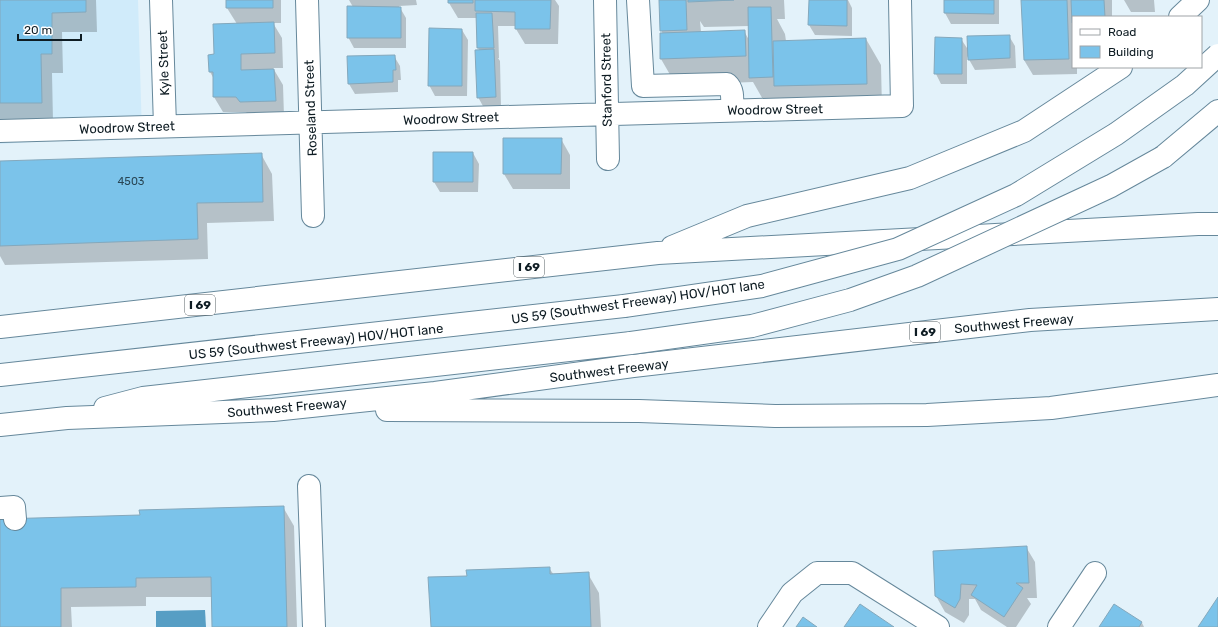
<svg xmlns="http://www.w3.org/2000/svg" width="1218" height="627" viewBox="0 0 1218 627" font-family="Rubik,sans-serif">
	<rect width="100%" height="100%" fill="#e3f2fa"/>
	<path fill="#d0ebfa" d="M0,0h138l4,135 -142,9z"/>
	<path fill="#579ec4" d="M205,610l1,17h-50v-16z"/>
	<path fill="#0003" fill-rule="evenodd" d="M0,0h96l1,32h-35l1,41h-11l1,49 -53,1z
		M227,0h54v23h-8l9,15 1,30h-10l10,17 1,31 -34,1 -4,-5h-23l-9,-15v-18l-4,-7 5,-17 22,-31 -10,-16z
		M349,0h67l1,5 -18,1 7,12v30h-52l-6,-11 5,-30z
		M449,0h106l4,6 -1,38h-33l-9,-15v-3h-18l1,32h-1l2,3 1,46 -17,1 -6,-11 2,-46 -2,-3 -1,-30h-19l-9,-15z
		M660,0h124l1,19h-8l8,15 1,7 80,-2 15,26 1,44 -117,-6 -12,-21 -77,3 -15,-26v-25h2l-2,-4zM700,21l4,6 45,-1v14l-5,-9 -43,1z
		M810,0h38l4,8v28l-37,-1 -6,-10z
		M945,0h54v24h-48l-6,-11z
		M1022,0h90v17h-39v50h4v7l-44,1 -9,-15z
		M1124,0h30l1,12h-24z
		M462,30l6,10 -1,56h-32l-6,-11z
		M1009,36l6,10 1,22 -41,2 -8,-14v28h-26l-5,-10 25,-35 8,12z
		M394,56l6,10 1,14h-3v12l-43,2 -6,-10z
		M561,139l9,16v34h-57l-9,-15z
		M473,153l6,11 -1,28h-38l-6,-10z
		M261,154l11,20 2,47 -67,2 1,36 -203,6 -5,-9v-94z
		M283,507l11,19 3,101h-84l-1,-30h-66v9l-75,1 1,20h-72v-107l141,-4z
		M1026,547l9,15 2,36h-10l4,6 -15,23h-9l-26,-17 -6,-11h-6v16l-5,8 -19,-11 -9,-16z
		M549,568l5,7 34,-1 11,19 2,34h-169l36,-50z
		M1114,605l28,18 2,4h-44z"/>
	<path fill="#7bc3ea" stroke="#84a8bc" d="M0,0h86v12l-34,1v41h-11l1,49h-42z
		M226,0h47v8h-47z
		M448,0h25v3h-25z
		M475,0h76l-1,29h-35v-17l-40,-1z
		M659,0h27l1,30 -27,1z
		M688,0h46l-46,2z
		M809,0h38v26l-39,-1z
		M944,0h50v14l-50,-1z
		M1021,0h46l2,59 -45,1z
		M1071,0h33l1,17h-32v6h-1z
		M347,6l54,1v31h-54z
		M748,7h23l2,70 -24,1z
		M476,13h16l2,35h-17z
		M274,22l1,31 -34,1v16l33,-1 2,32 -36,1 -4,-5h-23v-25h-4l-1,-17 6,-1 -1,-30z
		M429,28l33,1v57h-34z
		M745,30l1,26 -86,3v-26z
		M1010,35v23l-42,2 -1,-24z
		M935,37l27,1v36h-28z
		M866,38l1,46 -93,2 -1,-45z
		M494,49l2,48 -19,1 -2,-48z
		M395,55l1,15h-3v12l-45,2 -1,-28z
		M503,138h59l-1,36h-58z
		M433,152h40v30h-40z
		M262,153l1,49 -66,1 1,36 -198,7v-85z
		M284,506l3,121h-75l-1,-50 -75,1v9l-75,1v39h-61v-108l140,-4 -1,-5z
		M1027,546l2,37h-13l7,5 -19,29 -33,-22 6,-10 -16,-1 -1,15 -5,9 -20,-12 -2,-45z
		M550,567v7l39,-2 2,55h-160l-3,-50 39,-1 -1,-6z
		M1218,597v30h-20z
		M860,604l34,23h-50z
		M1114,604l28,18 -3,5h-40z
		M803,617l14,10h-21z"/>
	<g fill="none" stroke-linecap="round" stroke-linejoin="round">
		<defs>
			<path id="minor" d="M161,0l4,126
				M307,0l6,216
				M605,0l3,159
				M638,0l5,86 84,-2c7,6 5,17 5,26
				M0,131l902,-25 -2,-106
				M309,486l5,141
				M0,508l14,-1 1,12
				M769,627l23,-34 25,-20h35l86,54
				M1059,627l36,-54"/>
			<path id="highway" d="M1180,17l18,-17
				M1163,157l55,-46
				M672,247l75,-31 163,-38 114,-47 97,-64
				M0,327l658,-74 540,-29h20
				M0,375l624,-69
				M105,408l38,-10 488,-55
				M387,410l252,1 136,5 152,-1 124,-7 167,-23
				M0,425l67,-7 206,-8 162,-17 198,-27 397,-46 188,-11"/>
		</defs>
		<use href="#minor" stroke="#66889b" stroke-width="24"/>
		<use href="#highway" stroke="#66889b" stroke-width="24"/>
		<use href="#minor" stroke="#fff" stroke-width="22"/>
		<use href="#highway" stroke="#fff" stroke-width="22"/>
		<defs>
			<path id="highway-bridge" d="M624,306l138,-20 136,-37 118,-54 100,-61 69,-49 33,-30
				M631,343l121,-17 98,-26 67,-24 194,-90 52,-29"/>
		</defs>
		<use href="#highway-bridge" stroke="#66889b" stroke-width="24" stroke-linecap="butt"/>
		<use href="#highway-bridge" stroke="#fff" stroke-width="22"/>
	</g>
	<g text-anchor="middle" stroke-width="3" stroke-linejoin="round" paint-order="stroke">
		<g font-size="11" fill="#294655">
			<text x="131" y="185">4503</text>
		</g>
		<g fill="#fff" stroke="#566065" stroke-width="1">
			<rect x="514" y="257" width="30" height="20" rx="3"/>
			<rect x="185" y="295" width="30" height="20" rx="3"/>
			<rect x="910" y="322" width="30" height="20" rx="3"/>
		</g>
		<g font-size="12" font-weight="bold" fill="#0e1c23">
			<text x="529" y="271">I 69</text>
			<text x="200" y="309">I 69</text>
			<text x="925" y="336">I 69</text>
		</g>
		<g font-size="13" fill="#0e1c23" stroke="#fff">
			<text transform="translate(163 63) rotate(-92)" y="5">Kyle Street</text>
			<text transform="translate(606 80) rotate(-91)" y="5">Stanford Street</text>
			<text transform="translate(310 108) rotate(-92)" y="5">Roseland Street</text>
			<text transform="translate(775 109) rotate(-1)" y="5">Woodrow Street</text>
			<text transform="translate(451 118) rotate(-2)" y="5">Woodrow Street</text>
			<text transform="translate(127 127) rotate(-2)" y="5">Woodrow Street</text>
			<text transform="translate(638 301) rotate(-8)" y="5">US 59 (Southwest Freeway) HOV/HOT lane</text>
			<text transform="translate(1014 323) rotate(-5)" y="5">Southwest Freeway</text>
			<text transform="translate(316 341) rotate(-6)" y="5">US 59 (Southwest Freeway) HOV/HOT lane</text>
			<text transform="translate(609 370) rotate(-7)" y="5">Southwest Freeway</text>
			<text transform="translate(287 407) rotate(-5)" y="5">Southwest Freeway</text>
		</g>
	</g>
	<rect x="1072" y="16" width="130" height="52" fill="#ffffff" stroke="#9fa4a7"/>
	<rect x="1080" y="29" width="20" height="6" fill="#ffffff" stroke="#9fa4a7"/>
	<text x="1108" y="36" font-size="12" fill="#0e1c23">Road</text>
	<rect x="1080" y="46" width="20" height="12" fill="#7bc3ea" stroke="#9fa4a7"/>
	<text x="1108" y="56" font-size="12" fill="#0e1c23">Building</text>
	<path d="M18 34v6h63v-6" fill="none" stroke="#0e1c23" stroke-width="2"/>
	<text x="24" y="34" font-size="12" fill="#0e1c23" stroke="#ffffff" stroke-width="3" paint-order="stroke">20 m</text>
</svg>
